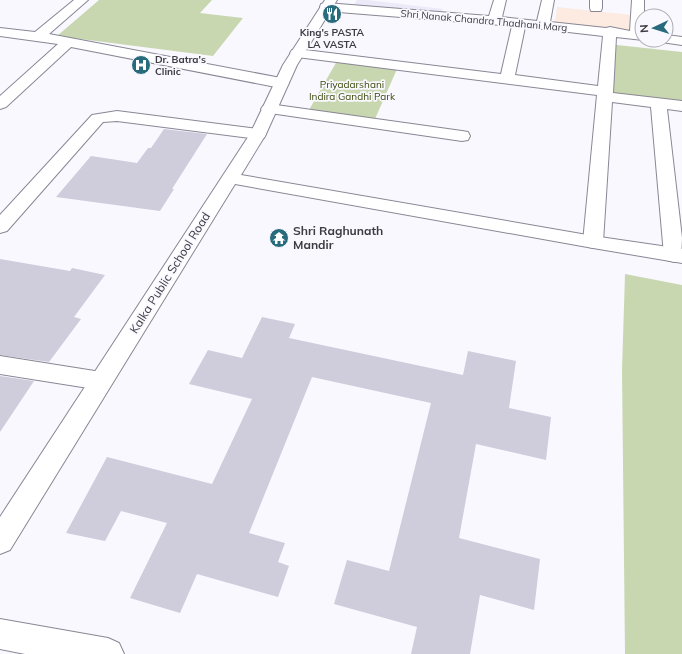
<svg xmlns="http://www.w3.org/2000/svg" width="682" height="654" viewBox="0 0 682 654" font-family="Mulish,sans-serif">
	<rect width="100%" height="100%" fill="#f9f8ff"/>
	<path fill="#eceaf8" d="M357,0h10l76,9 -5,10 -87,-10z"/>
	<path fill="#fdebe1" d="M557,7l85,9v23l-88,-10z"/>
	<path fill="#c9d7b0" d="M99,0h113l-12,13 43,5 -30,38 -156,-20z
		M608,44l74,8v52l-75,-9z
		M337,61l60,8 -22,50 -66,-9z
		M625,274l57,11v369h-57l-3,-284z"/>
	<path fill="#cfccdc" d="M164,129l43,5 -35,55h2l-14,22 -104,-14 35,-41 46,7 11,-15h3z
		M0,259l70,12 2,-3 33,7 -31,42 7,2 -32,43 -49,-7z
		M262,317l33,7 -6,14 174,37 5,-24 48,10 -7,47 42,9 -5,43 -70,-16 -17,94 81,21 -6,51 -54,-15 -10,59h-59l6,-27 -83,-23 13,-44 42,11 42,-168 -119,-26 -63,156 36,10 -7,19 11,4 -11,31 -81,-23 -17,39 -50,-15 37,-75 -46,-12 -16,30 -39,-8 41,-76 105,27 40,-85 -63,-15 19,-34 34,8z
		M0,376l34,5 -34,51z"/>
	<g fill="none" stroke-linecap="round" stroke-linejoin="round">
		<defs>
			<path id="minor" d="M74,0h14l-39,34 232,44 5,2 3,3 -3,3 -5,2 -210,-41 -65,60 -6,2v-13l58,-52 -58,-8v-8l35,4z
				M494,0h12l-4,17 35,4 5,-21h12l-4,22 56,6 4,-1 20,4 2,-31h12v16h-2l1,24 -27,-3 -3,56 69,8v10l-15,-2 15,129 -1,22 -7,2 -7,-2 -3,-5 -13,-148 -39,-5 -9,140 -3,4 -7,2 -7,-2 -3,-4 14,-147 -300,-38 -5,-1 -2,-3 2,-3 5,-1 204,25 11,-48 -186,-15 -5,-1 -1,-3 1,-3 5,-1 163,13zM525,27l78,9 -5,50 -83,-11z
				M590,0h12v8l-1,3h-10l-1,-3z
				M666,35l16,2v8l-21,-3 -1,-2h6z
				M269,104l193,27 6,1 2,4 -2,4 -6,1 -199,-29 -2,-3 2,-3z
				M117,111l141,18 6,1 2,4 -2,4 -6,1 -141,-18 -14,1 -96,109 -7,2v-18l92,-100z
				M0,356l101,16 8,3 4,6 -4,6 -8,3 -101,-16z
				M0,619l108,19 11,5 5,11h-99l-25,-5z"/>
			<path id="tertiary" d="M325,0h12l-40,65 -31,69 -25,41 352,61 89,13v14l-89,-15 -358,-64 -225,366 -10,4v-37l250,-383 33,-69z"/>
		</defs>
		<use href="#minor" stroke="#898795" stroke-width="2"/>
		<use href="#tertiary" stroke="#898795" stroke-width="2"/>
		<use href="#minor" fill="#fff" fill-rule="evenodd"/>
		<use href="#tertiary" fill="#fff" fill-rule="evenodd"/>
	</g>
	<defs>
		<symbol id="restaurant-disc" viewBox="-11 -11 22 22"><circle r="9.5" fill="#276b7c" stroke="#f9f8ff"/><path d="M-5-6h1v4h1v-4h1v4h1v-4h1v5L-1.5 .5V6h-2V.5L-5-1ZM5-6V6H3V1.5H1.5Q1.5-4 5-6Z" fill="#fff"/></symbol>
		<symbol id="hospital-disc" viewBox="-11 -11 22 22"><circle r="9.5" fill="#276b7c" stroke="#f9f8ff"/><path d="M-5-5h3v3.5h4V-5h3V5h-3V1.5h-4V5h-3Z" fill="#fff"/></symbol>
		<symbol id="temple-disc" viewBox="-11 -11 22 22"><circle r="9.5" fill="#276b7c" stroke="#f9f8ff"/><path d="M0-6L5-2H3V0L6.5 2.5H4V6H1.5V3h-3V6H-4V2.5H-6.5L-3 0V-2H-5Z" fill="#fff"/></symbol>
	</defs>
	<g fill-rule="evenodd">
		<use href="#restaurant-disc" x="321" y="3" width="22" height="22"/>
		<use href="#hospital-disc" x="130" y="54" width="22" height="22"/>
		<use href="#temple-disc" x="268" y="227" width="22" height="22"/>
	</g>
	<g text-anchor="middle" stroke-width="3.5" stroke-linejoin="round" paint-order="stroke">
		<g font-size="10" fill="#3d3c42" stroke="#f9f8ff">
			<text transform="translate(484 20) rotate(5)" y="4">Shri Nanak Chandra Thadhani Marg</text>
		</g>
		<g font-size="10" font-weight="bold" fill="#3d3c42" stroke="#f9f8ff">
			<text x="332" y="36">King's PASTA<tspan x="332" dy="12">LA VASTA</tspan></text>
			<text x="155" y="63" text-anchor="start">Dr. Batra's<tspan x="155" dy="12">Clinic</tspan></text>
		</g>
		<g font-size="10" fill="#364607" stroke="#f9f8ff">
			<text x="352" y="88">Priyadarshani<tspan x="352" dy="12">Indira Gandhi Park</tspan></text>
		</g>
		<g font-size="12" font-weight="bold" fill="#3d3c42" stroke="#f9f8ff" text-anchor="start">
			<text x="293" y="235">Shri Raghunath<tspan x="293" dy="14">Mandir</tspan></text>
		</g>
		<g font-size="12" fill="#3d3c42" stroke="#f9f8ff">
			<text transform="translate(170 273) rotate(-58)" y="4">Kalka Public School Road</text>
		</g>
	</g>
	<g transform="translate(654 28) rotate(266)"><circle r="19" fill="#f9f8ff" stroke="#aeadb3"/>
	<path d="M0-3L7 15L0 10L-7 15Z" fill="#276b7c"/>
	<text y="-6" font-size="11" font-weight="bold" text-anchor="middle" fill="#3d3c42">N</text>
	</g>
</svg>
